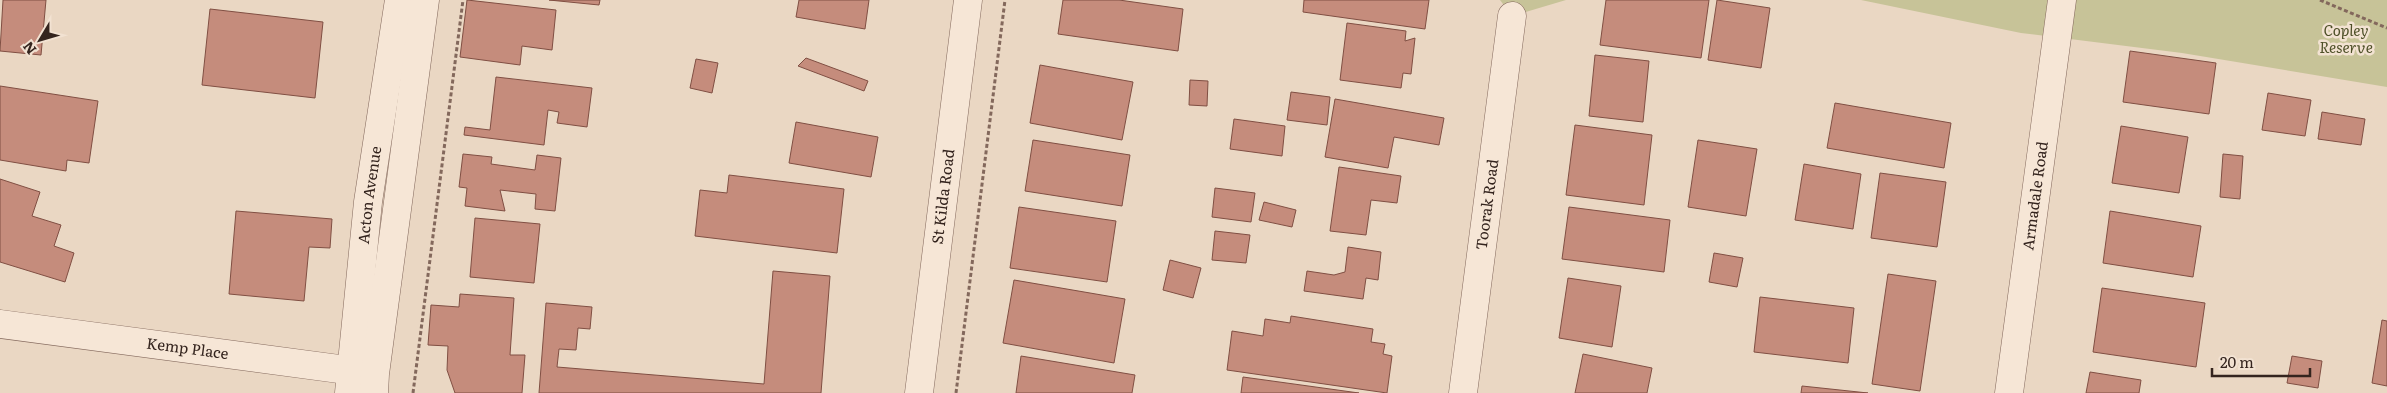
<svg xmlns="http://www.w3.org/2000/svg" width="2387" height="393" viewBox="0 0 2387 393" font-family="Literata,serif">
	<rect width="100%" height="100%" fill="#ead7c3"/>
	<path fill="#c7c398" d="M1500,0h66l-54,16z
		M1861,0h526v87l-205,-34 -161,-20z"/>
	<path fill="#c58c7c" stroke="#804f43" d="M3,0h43l-5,55 -41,-4z
		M467,0l89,10 -4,40 -30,-4 -2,19 -60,-8z
		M549,0h51l-1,5z
		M799,0h70l-4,29 -69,-12z
		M1063,0h56l64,9 -5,42 -120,-17z
		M1304,0h125l-4,29 -122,-17z
		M1606,0h103l-8,58 -101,-13z
		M1717,0l53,8 -9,60 -53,-8z
		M210,9l113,13 -8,76 -113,-13z
		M1347,23l59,8 -1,10 10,-3 -4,36 -8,-1 -2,15 -61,-8z
		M2130,51l86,12 -7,51 -86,-12z
		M1595,55l54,6 -6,61 -54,-6z
		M806,58l62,23 -4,10 -66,-25z
		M696,59l22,4 -6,30 -22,-5z
		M1040,65l93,17 -11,58 -92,-17z
		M496,77l96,11 -5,39 -30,-4 2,-11 -11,-2 -4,35 -80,-10 1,-8 25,3z
		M1190,80l18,1 -1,25 -18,-1z
		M0,86l98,15 -9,62 -22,-3 -1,11 -66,-11z
		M1291,92l39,5 -3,28 -40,-5z
		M2268,93l43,7 -6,36 -43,-6z
		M1335,99l109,19 -5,27 -45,-8 -6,31 -63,-11z
		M1835,103l116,20 -7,45 -117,-20z
		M2322,112l43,7 -4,26 -43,-6z
		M1234,119l51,7 -3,30 -52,-7z
		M796,122l82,15 -7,40 -82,-14z
		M1575,125l77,10 -8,70 -78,-10z
		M2121,126l67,11 -9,56 -67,-10z
		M1033,140l97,15 -8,51 -97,-15z
		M1698,140l59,9 -11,67 -58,-9z
		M463,154l29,3 -1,7 44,6 2,-15 24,3 -6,53 -20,-2 1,-15 -36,-4 5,21 -40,-5 2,-18 -8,-1z
		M2223,154l20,2 -3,43 -20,-2z
		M1804,164l57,10 -8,55 -58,-9z
		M1339,167l62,9 -4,27 -26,-3 -5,35 -36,-4z
		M1880,173l66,9 -9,65 -66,-9z
		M729,175l115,14 -7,64 -142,-17 5,-46 27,3z
		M0,179l40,13 -8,24 29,9 -7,21 20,7 -9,29 -65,-20z
		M1215,188l40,5 -4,29 -39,-5z
		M1264,202l32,8 -4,17 -33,-7z
		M1019,207l97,14 -9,61 -97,-14z
		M1569,207l101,13 -6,52 -102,-13z
		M236,211l96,8 -2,29 -21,-1 -5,54 -75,-7z
		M2110,211l91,15 -8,51 -90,-14z
		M475,218l65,6 -6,59 -64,-6z
		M1215,231l35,4 -4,28 -34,-3z
		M1348,247l33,5 -3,28 -12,-2 -3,21 -59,-8 3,-20 27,4 11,-3z
		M1714,253l29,5 -6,29 -28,-5z
		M1170,260l31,8 -8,30 -30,-8z
		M773,271l57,5 -9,117h-282l7,-90 46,4 -2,22 -12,-1 -2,22 -17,-1 -2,18 207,17z
		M1888,274l48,7 -16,110 -48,-7z
		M1568,278l53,8 -9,61 -53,-9z
		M1014,280l111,19 -11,64 -111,-20z
		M2102,288l103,15 -9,64 -103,-15z
		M460,294l54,4 -4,57h15l-3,38h-67l-8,-23 1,-24 -20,-1 3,-40 28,2z
		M1760,297l94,11 -6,55 -94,-11z
		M1291,316l82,13 -2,13 14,2 -2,10 9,2 -5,37 -160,-23 5,-39 31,5 2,-17 25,4z
		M2382,320l5,1v65l-15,-3z
		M1583,354l69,14 -5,25h-72z
		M1021,356l114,19 -3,18h-116z
		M2292,356l30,5 -4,27 -31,-5z
		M2090,372l51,8 -2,13h-53z
		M1243,377l116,16h-118z
		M1802,386l66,7h-67z"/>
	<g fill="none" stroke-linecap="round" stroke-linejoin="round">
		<defs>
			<g id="minor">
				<path id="s1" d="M0,324l369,49"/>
				<path id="s2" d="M349,393l19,-191 31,-202"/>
				<path d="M374,393l1,-19 50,-374"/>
				<path id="s3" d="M919,393l49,-393"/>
				<path id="s4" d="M1463,393l49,-377"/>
				<path id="s5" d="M2009,393l53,-393"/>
			</g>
		</defs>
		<use href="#minor" stroke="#83685c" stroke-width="29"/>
		<path stroke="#83685c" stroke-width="3" stroke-dasharray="4 2.5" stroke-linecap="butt" d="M2320,0l67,28
			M413,393l50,-393
			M956,393l49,-393"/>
		<use href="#minor" stroke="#f6e6d6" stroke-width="28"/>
	</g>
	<g text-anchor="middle" stroke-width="5" stroke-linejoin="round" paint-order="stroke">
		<g font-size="15" font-style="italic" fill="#4d4f27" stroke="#f2e2d2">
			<text x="2346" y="36">Copley<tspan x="2346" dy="17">Reserve</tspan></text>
		</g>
		<g font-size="15" fill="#34241e" stroke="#f2e2d2">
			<text dy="5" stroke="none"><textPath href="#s2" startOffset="199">Acton Avenue</textPath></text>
			<text dy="5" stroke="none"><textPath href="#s3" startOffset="198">St Kilda Road</textPath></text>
			<text dy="5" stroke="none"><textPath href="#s5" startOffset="199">Armadale Road</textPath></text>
			<text dy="5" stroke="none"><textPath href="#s4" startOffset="190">Toorak Road</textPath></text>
			<text dy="5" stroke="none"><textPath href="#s1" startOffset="189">Kemp Place</textPath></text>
		</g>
	</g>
	<g transform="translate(40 40) rotate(232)" stroke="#f2e2d2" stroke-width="4" paint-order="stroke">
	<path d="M0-4L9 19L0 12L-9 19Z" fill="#34241e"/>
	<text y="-8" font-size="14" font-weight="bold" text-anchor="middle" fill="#34241e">N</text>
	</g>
	<path d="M2212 368v8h98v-8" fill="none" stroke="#34241e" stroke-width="2.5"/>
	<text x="2220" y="368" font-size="15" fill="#34241e" stroke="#f2e2d2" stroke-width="4" paint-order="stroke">20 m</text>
</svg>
